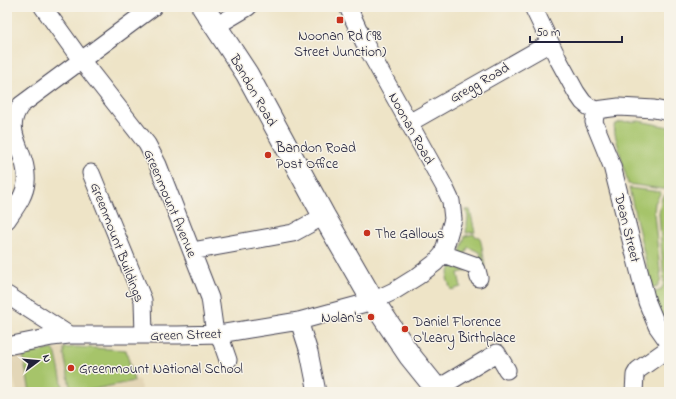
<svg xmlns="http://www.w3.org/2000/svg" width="676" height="399" viewBox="0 0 676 399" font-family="'Indie Flower',sans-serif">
	<rect width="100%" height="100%" fill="#f7f3e8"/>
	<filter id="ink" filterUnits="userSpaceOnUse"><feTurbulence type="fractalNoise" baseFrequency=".025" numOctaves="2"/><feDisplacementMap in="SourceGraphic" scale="8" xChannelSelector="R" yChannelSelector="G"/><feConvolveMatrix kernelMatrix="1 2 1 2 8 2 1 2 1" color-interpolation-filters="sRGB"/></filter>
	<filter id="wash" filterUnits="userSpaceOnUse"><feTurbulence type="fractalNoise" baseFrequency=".012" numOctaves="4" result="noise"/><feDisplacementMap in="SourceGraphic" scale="16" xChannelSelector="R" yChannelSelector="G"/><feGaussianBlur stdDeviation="0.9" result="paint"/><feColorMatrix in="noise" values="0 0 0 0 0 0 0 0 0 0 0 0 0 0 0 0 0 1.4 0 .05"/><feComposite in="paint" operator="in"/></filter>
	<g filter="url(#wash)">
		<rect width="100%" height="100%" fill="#eee4c7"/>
		<path fill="#e3d6b7" d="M63,347h15l49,2 8,31 4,-1 3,13h-125l-9,-34z"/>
		<path fill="#a6c46b" stroke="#647353" d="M639,121l30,6v63l-41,-6 -13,-50 -1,-9 6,-3z
			M629,188l32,4 -6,11 -1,10 7,67 -3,6 -6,2z
			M665,195h4v112l-5,12 -10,-19 -1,-7 8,-3 3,-7 -5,-70 3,-16z
			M466,210h4l5,22 -9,1 2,-16z
			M474,234l1,2 4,1c3,4 5,23 6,29h-4l-3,-4 3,-9 -13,-6 -3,8 -5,-2 5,-17z
			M451,266l16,5 -9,2 3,14 -10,3 -4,-12z
			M77,347l49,3 8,31 -54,11h-9l-7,-38v-6z
			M53,349l3,5 8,38h-34l-7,-37z"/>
	</g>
	<g filter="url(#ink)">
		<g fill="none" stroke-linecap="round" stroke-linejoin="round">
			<defs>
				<path id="minor" d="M43,7l38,53 66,84 11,21 52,133 5,36
					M533,7l25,52 18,33 7,10 6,5 7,3 23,-3 35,2 15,3
					M216,26l32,-19
					M596,110l-2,12 18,44 35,136 10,24 12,17
					M409,123l141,-80
					M91,173l52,127 1,35
					M7,220c8,-12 18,-24 19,-38 3,-30 -26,-50 -5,-77l132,-98
					M192,251l101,-18 31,-17
					M443,254l31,11 3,5 2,8
					M7,295l62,40
					M299,321l10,31 8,40
					M219,334l9,26
					M7,346l45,-9 17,-2h109l41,-1 80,-13 74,-20 21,-10 24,-15 17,-13 8,-9 10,-35 -2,-18 -7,-15 -80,-144 -16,-35
					M437,389l60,-36 10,17
					M634,392l1,-17 3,-5 31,-22"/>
				<path id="major" d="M203,7l44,67 77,142 49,85 37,55 29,36"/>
			</defs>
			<use href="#minor" stroke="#413f50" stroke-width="19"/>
			<use href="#major" stroke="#413f50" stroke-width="24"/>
			<use href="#minor" stroke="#fff" stroke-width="17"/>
			<use href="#major" stroke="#fff" stroke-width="22"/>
		</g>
	</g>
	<g fill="#c8321e" stroke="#f7f3e8" stroke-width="1.5">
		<rect x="336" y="16" width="8" height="8" rx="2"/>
		<circle cx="268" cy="155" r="4"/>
		<circle cx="367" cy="233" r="4"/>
		<circle cx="371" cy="317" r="4"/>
		<circle cx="405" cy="329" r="4"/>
		<circle cx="71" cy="368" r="4"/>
	</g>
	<g text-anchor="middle" stroke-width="3" stroke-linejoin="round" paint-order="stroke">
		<g font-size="14" fill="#22223b" stroke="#f7f3e8" text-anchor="start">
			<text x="340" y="40" text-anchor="middle">Noonan Rd (98<tspan x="340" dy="16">Street Junction)</tspan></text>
			<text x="276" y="152">Bandon Road<tspan x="276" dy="16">Post Office</tspan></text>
			<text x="375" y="238">The Gallows</text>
			<text x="363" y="322" text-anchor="end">Nolan's</text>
			<text x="413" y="326">Daniel Florence<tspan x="413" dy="16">O'Leary Birthplace</tspan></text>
			<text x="79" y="373">Greenmount National School</text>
		</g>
		<g font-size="14" fill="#22223b" stroke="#f7f3e8">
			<text transform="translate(479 82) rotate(-30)" y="5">Gregg Road</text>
			<text transform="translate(254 90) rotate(60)" y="5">Bandon Road</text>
			<text transform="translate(412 128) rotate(61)" y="5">Noonan Road</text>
			<text transform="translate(171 203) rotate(67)" y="5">Greenmount Avenue</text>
			<text transform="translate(628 228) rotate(76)" y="5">Dean Street</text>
			<text transform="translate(118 242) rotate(69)" y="5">Greenmount Buildings</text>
			<text transform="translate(186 334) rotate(-2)" y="5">Green Street</text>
		</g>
	</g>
	<rect width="676" height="399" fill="none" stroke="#f7f3e8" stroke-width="24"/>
	<g transform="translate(38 361) rotate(74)" stroke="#f7f3e8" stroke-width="3" paint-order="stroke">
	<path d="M0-3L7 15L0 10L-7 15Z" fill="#22223b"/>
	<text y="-6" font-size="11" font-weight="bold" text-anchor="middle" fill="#22223b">N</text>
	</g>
	<path d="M530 36v6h92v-6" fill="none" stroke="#22223b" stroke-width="2"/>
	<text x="536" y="36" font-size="12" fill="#22223b" stroke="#f7f3e8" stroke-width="3" paint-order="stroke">50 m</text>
</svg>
